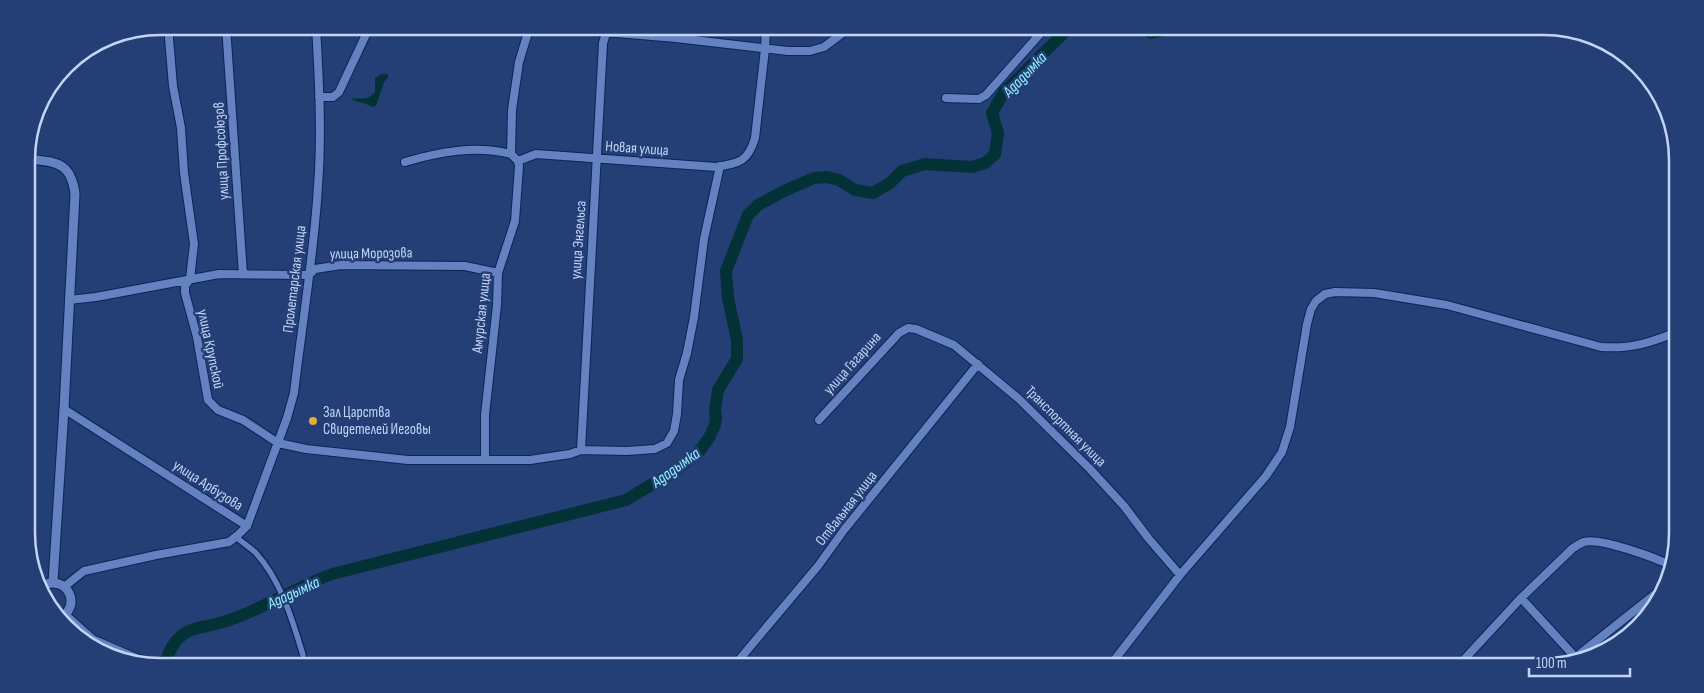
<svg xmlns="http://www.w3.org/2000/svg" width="1704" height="693" viewBox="0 0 1704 693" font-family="'Sofia Sans Condensed',sans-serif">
	<rect width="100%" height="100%" fill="#243f76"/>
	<path fill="#023235" d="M382,74h6v4l-4,4 -8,24 -4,1c-7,-5 -15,-4 -22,-9 10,1 19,2 25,-6v-14z"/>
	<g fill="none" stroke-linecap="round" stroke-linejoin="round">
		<path stroke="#023235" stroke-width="12" d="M1140,26l11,7 33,-7
			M163,667c5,-10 8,-23 17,-30 9,-9 24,-10 36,-13 41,-11 76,-35 116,-50l294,-74 50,-30 22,-17 11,-15 6,-13 1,-7 -1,-8 3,-20 19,-31v-19l-9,-42 -2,-27 22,-56 10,-10 26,-14 30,-13 13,-1 12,3 16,10 18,3 17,-10 12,-12 23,-7 47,3 13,-4 10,-9 3,-21 -6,-20 12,-21 67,-66"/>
		<defs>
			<path id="pedestrian" d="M236,537c6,5 13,10 19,15 26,28 37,67 48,103"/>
			<path id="minor" d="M168,26l5,60 8,42 3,45 10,71 -4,35 -5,7v7l12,44 11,63 10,10 25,10 35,23 28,6 102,11h122l40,-6 11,-4 46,1 28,-2 12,-6 7,-12 3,-17 2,-34 8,-27 7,-36 10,-78 16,-73
				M226,26l17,248
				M533,26l143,12 112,13h22l14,-4 28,-21
				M676,26v12
				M319,97h14l6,-5 31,-66
				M946,98l33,1 7,-4 61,-69
				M518,161l18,-7 180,13c23,-4 32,-5 39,-29l10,-89 1,-23
				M405,162c34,-10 70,-17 106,-8
				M69,300l27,-3 123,-23 90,1 6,-6 26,-4 124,1 33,7
				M64,409l183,117
				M819,420l80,-87 9,-5 8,1 38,16 65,54 71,70 34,37 25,33 31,36
				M581,450l22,-407 3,-10
				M485,459v-44l12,-110 1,-32 17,-52 4,-55 -1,-5 -7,-7 1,-44 7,-48 11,-36
				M64,587l20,-16 72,-16 73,-13 9,-7 9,-9 40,-108 7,-25c8,-69 20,-138 24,-207 4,-53 1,-107 -2,-160
				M1521,598l55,60
				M1576,657l87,-69
				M1458,666l63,-68 52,-50c4,-2 7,-5 11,-6 16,-5 72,16 88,24
				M733,667l85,-101 26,-36 134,-166
				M1109,667l71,-92 86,-99 16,-24 8,-25 17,-103 4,-15 5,-8 9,-7 10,-2 39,1 73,12 154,42c31,2 48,-4 76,-15"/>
			<path id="tertiary" d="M27,159c28,3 44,2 48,35l-11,215 -11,173
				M42,586c25,-13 42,21 16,33
				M65,615l28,25 58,25"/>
		</defs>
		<use href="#pedestrian" stroke="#0b2459" stroke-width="8"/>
		<use href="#minor" stroke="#0b2459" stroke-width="10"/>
		<use href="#tertiary" stroke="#0b2459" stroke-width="11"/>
		<use href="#pedestrian" stroke="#6382bf" stroke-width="5.5"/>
		<use href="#minor" stroke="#6382bf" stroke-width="8"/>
		<use href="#tertiary" stroke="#6382bf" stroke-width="9"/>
	</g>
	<circle fill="#e4ae35" stroke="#243f76" stroke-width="2" cx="313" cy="421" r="5"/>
	<g text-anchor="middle" stroke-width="5" stroke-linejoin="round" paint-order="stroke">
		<g font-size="15" fill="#c3d5f6" stroke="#243f76">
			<text transform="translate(637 148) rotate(4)" y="5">Новая улица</text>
			<text transform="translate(221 151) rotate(-93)" y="5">улица Профсоюзов</text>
			<text transform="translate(578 240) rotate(-86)" y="5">улица Энгельса</text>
			<text transform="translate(371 253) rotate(-1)" y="5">улица Морозова</text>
			<text transform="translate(294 279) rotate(-83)" y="5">Пролетарская улица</text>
			<text transform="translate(481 313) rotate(-84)" y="5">Амурская улица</text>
			<text transform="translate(211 349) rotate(78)" y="5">улица Крупской</text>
			<text transform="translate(852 363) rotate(-48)" y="5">улица Гагарина</text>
			<text transform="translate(1066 426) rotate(45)" y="5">Транспортная улица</text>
			<text transform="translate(208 485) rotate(33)" y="5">улица Арбузова</text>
			<text transform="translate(846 508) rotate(-52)" y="5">Отвальная улица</text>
		</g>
		<g font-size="15" fill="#c3d5f6" stroke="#243f76" text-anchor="start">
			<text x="323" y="417">Зал Царства<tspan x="323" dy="17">Свидетелей Иеговы</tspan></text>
		</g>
		<g font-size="16" font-style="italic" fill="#96f4fc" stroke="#243f76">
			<text transform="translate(1024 74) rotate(-46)" y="6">Ададымка</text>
			<text transform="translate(675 467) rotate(-36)" y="6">Ададымка</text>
			<text transform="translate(293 592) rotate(-25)" y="6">Ададымка</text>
		</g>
	</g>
	<path d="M0 0H1704V693H0ZM160 35H1544A125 125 0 0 1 1669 160V533A125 125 0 0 1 1544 658H160A125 125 0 0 1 35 533V160A125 125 0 0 1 160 35Z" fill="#243f76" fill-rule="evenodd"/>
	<path fill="none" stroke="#c3d5f6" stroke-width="2.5" d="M160 35H1544A125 125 0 0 1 1669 160V533A125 125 0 0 1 1544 658H160A125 125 0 0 1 35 533V160A125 125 0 0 1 160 35Z"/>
	<path d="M1529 668v8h101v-8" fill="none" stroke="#c3d5f6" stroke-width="2.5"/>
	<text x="1536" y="668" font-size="15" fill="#c3d5f6" stroke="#243f76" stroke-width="4" paint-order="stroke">100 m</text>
</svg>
